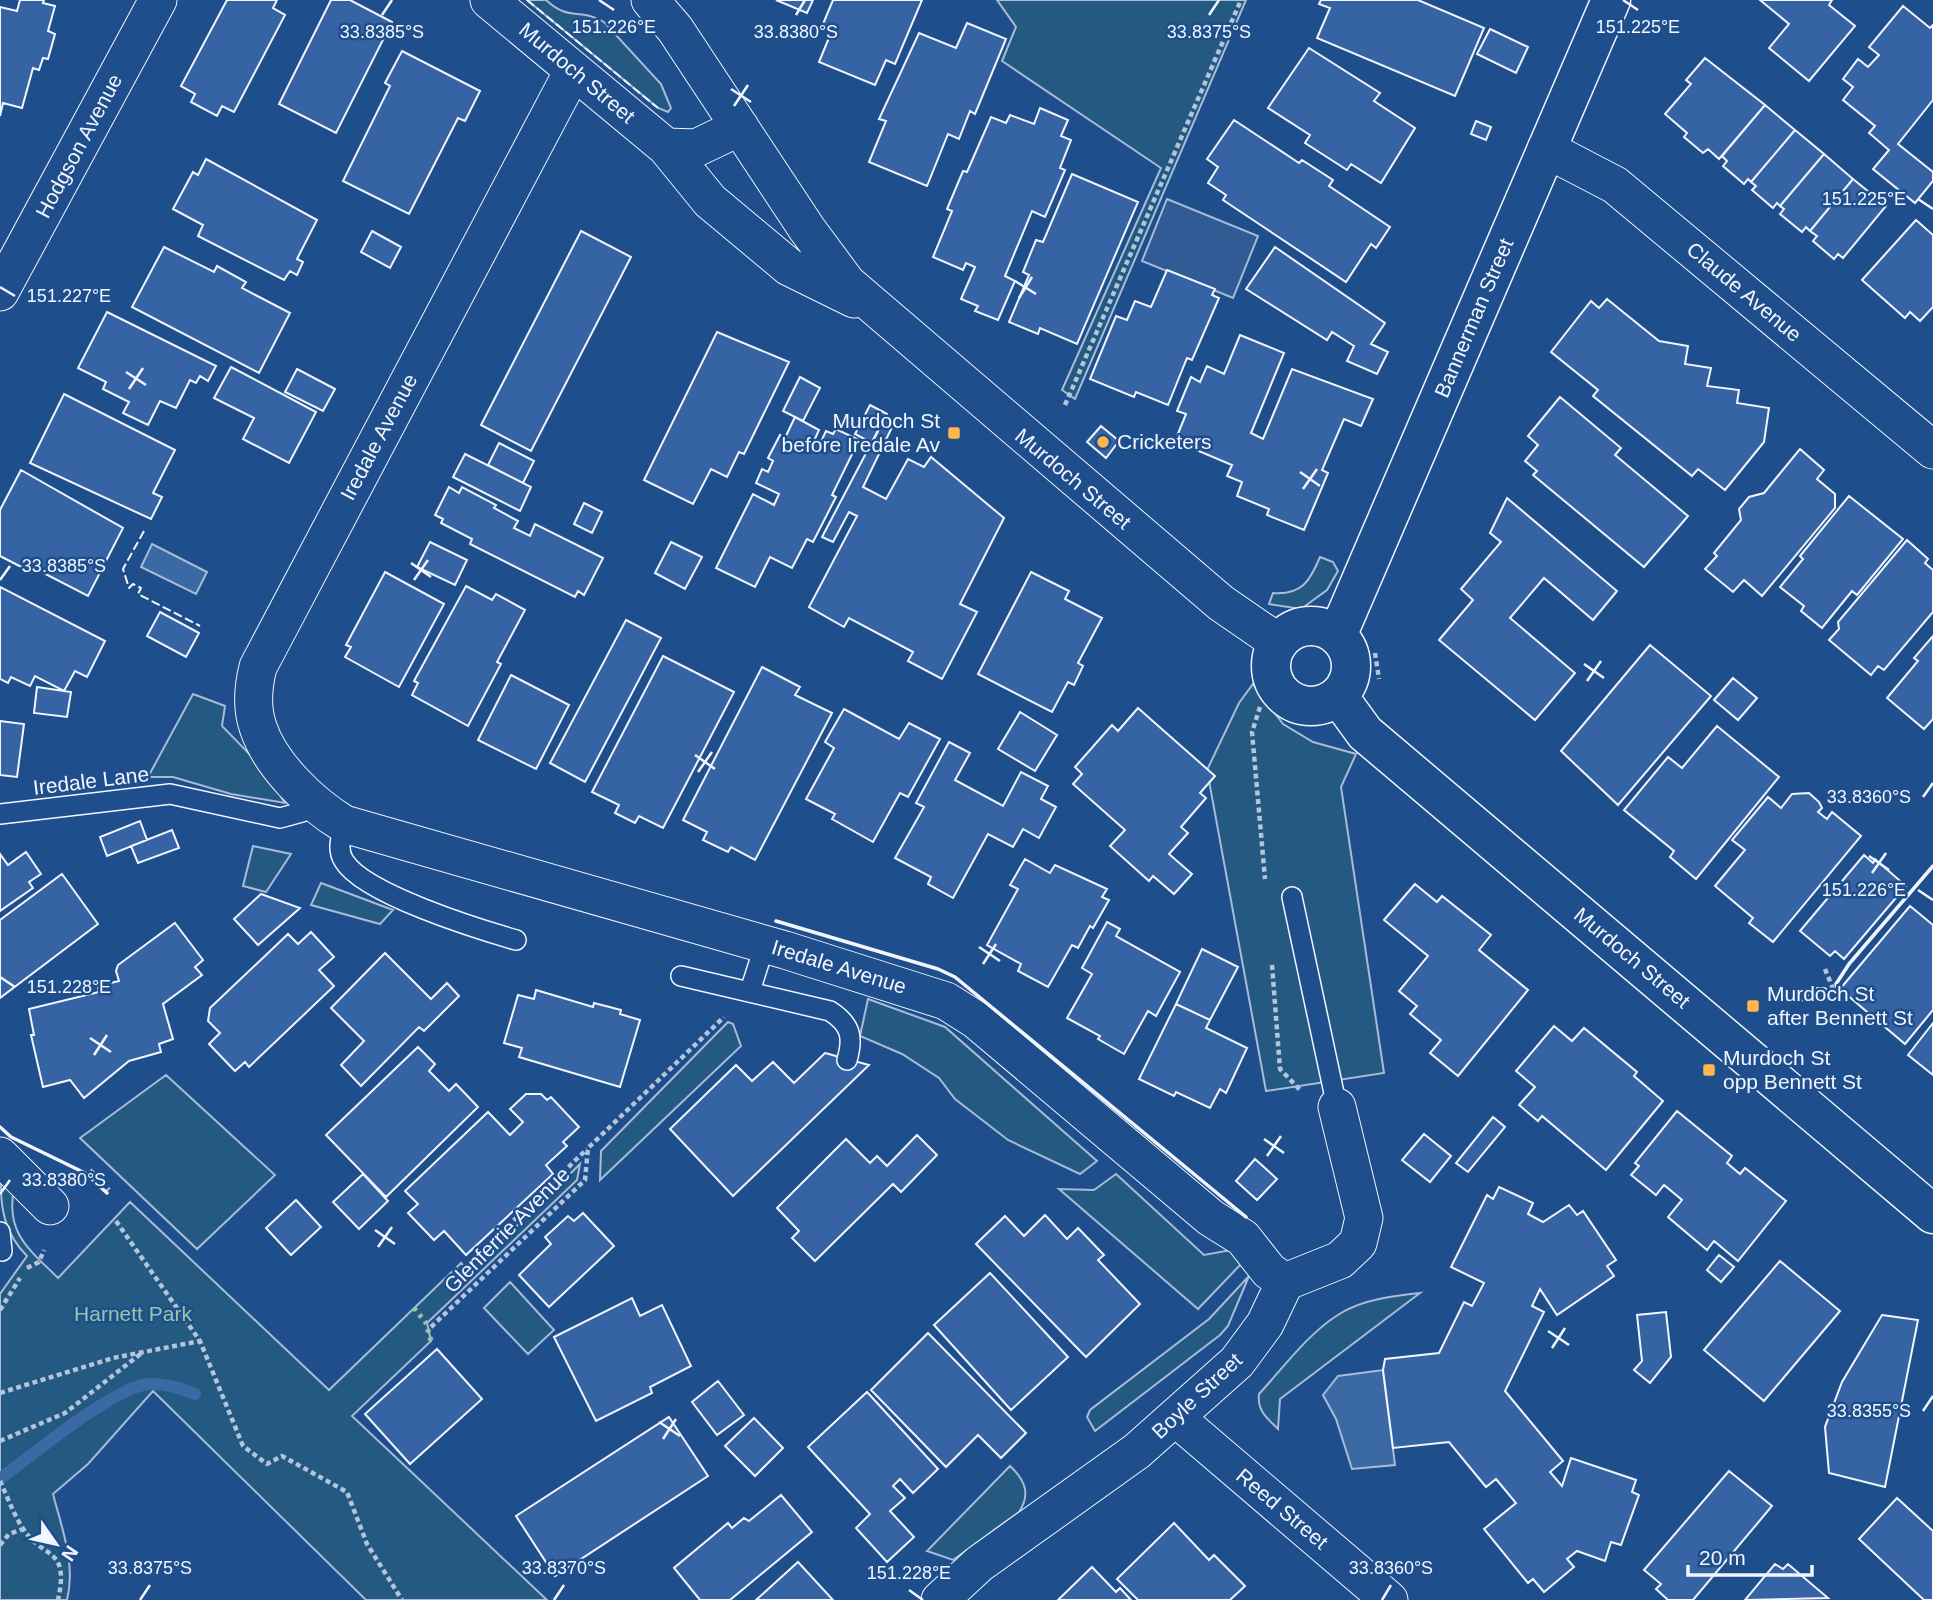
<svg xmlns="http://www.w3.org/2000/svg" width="1933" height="1600" viewBox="0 0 1933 1600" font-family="Arial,sans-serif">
	<rect width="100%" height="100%" fill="#1f4e8c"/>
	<path fill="#245a82" stroke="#a8bbd7" stroke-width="2" d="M527,0h19c24,22 32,7 58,22l57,62 10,24 -3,4 -10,-4z
		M997,0h249l-171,399 -13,-9 99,-222 -159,-107 14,-34z
		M1320,557l13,5 5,9 -11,19 -26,19 -32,-5 4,-11c29,2 37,-12 47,-36z
		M1253,684l30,40 30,18 43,12 -15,33 43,286 -118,18 -59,-321 32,-67z
		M193,694l32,12 -3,20 40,41 23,36 -54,-9 -58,-17h-25z
		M253,846l38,8 -25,38 -23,-6z
		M321,883l72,27 -13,14 -69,-19z
		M868,999l77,28 152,134 -17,13 -72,-34 -53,-41 -16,-21 -37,-24 -42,-18z
		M728,1022l5,2 8,22 -141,134 1,-29z
		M166,1075l109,100 -78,74 -117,-111z
		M580,1164l-3,16 -150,143 4,18 -79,75 195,184h-181l-213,-209 -65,73 -35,30c9,35 23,70 14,106h-67v-306l27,-38c-22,-22 -27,-47 -26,-78l13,11c-9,44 16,61 44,89l72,-76 199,188 132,-127 9,9z
		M1116,1174l88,81 27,-5 11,13 -44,46 -139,-120 35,1z
		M1249,1276l-21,50 -8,9 -125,96 -8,-14 3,-7 119,-91z
		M510,1282l44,48 -26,24 -44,-46z
		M1420,1293l-140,106 -2,30c-11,-11 -21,-18 -19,-35 25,-27 50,-62 82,-81 23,-14 53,-17 79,-20z
		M1010,1466c15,14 21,28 9,46l-66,48 -26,-9z"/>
	<path fill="#305b95" stroke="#a8bbd7" stroke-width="2" d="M1167,199l91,37 -25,62 -91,-37z"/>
	<path fill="#3b69a3" stroke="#a8bbd7" stroke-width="2" d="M152,544l55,28 -11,22 -55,-27z
		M1383,1370l12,95 -43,4 -16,-50 -13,-24 15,-19z"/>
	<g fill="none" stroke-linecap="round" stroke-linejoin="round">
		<path stroke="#3b69a3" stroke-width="12" d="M0,1479c31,-23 113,-91 148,-95 17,-1 31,4 47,10"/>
	</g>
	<path fill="#3563a3" stroke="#f2f6ff" stroke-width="2" d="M20,0h24l-1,3 12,3 -7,25 7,3 -7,25 -5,-1 -4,12 -6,-2 -11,40 -19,-5 -3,13v-109l17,4z
		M227,0h50l-4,8 12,7 -51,97 -12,-6 -5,10 -26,-14 4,-8 -14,-8z
		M331,0h19l42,22 -56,111 -57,-29z
		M776,0h37l-6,13z
		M833,0h89l-27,64 -9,-4 -11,25 -56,-23 14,-34 -10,-4z
		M1321,0h97l66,28 -29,68 -138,-58 13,-30 -11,-4z
		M1760,0h72l-3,5 26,21 -46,55 -40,-33 20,-24z
		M1903,6l27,22 3,-3v75l-35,44 35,28v9l-18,22 -42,-34 16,-19 -20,-17 6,-7 -32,-26 10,-13 -10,-8 15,-20 10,8 11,-12 -10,-8z
		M967,23l39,16 -31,75 -5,-3 -11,28 -11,-5 -21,52 -58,-24 17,-41 -7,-2 40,-86 37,15z
		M1490,29l38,18 -12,26 -39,-19z
		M1309,48l71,45 -6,8 41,27 -34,55 -30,-19 -4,6 -42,-27 5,-8 -42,-27z
		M402,51l78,40 -15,30 -7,-3 -49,96 -66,-33 47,-95 -5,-3z
		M1705,58l60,47 -46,54 -11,-10 -5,4 -19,-16 3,-4 -22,-19 26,-30 -5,-4z
		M1765,105l30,25 -44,52 -3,-3 -4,5 -21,-18 4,-5 -5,-5z
		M1040,108l28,12 -7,16 10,4 -11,28 5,2 -20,47 -13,-6 -27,65 10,5 -17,39 -23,-9 3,-5 -17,-7 14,-32 -9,-4 -3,7 -30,-13 19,-46 -5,-2 16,-38 4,1 24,-55 15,6 4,-8 24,9z
		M1234,120l65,43 3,-3 31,20 -4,6 61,41 -14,21 -5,-4 -25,38 -123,-82 3,-5 -18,-12 10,-16 -11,-8z
		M1476,121l15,6 -5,13 -15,-6z
		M1795,130l29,24 -44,52 -3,-3 -4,5 -21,-18 4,-4 -5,-4z
		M1824,154l29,25 -43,52 -4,-4 -4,5 -22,-18 4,-5 -4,-3z
		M206,159l111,61 -20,39 6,3 -6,13 -7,-4 -6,9 -86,-44 5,-11 -30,-16 20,-37 5,3z
		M1072,174l66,28 -61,142 -37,-16 -2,6 -29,-12 20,-47 -6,-3 13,-32 7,2z
		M1853,179l33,27 -43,52 -5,-4 -4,5 -21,-18 4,-5 -7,-5z
		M1916,220l17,15v72l-13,14 -10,-9 -5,6 -43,-38z
		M372,231l29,16 -11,21 -29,-16z
		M581,231l50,26 -100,194 -50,-26z
		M164,247l50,25 3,-6 29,16 -4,6 48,25 -31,60 -127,-66z
		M1275,247l110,76 -14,21 17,8 -11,22 -30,-13 7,-15 -22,-14 -5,8 -81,-51z
		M1167,270l48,19 -3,6 7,3 -27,62 -5,-2 -19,47 -32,-13 -2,5 -44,-18 26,-63 11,4 8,-19 16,6z
		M1607,299l52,42 29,5 -3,18 26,4 -4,18 32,4 -2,13 32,5 -5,34 -39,48 -27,-21 -6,7 -99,-80 5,-6 -47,-38 40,-51 8,7z
		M107,312l109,54 -8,15 -8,-5 -4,7 -6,-3 -14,28 -16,-7 -12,24 -25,-12 6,-11 -26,-13 3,-7 -28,-14z
		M717,332l72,30 -45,92 -5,-2 -12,25 -16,-8 -18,35 -49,-24z
		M1240,335l44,18 -33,80 12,6 29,-70 81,30 -12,27 -17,-7 -22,51 6,3 -24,57 -37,-15 2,-6 -32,-13 5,-14 -15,-6 5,-11 -57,-24 11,-27 -9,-3 14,-34 9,5 7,-16 17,8z
		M231,367l85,45 -27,51 -46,-24 11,-21 -40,-20z
		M297,369l38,20 -12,22 -38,-19z
		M800,377l20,11 -17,33 -20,-10z
		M64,394l111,56 -22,43 9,4 -11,22 -121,-56z
		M1560,397l61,51 -6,7 73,61 -44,51 -111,-92 4,-4 -12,-10 13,-16 -10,-9z
		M870,405l17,9 -15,29 -17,-9z
		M795,417l24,13 -5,11 6,3 6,-13 7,3 3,-5 23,11 -27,55 4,2 -23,45 -6,-3 -15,29 -22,-11 -15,30 -39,-19 37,-74 21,11 5,-11 -23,-11 6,-14 6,3 5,-11 -5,-3 12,-23 5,3z
		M885,417l10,4 -32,66 23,12 22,-40 16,8 7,-10 73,61 -44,86 17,8 -35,67 -34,-18 5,-9 -64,-34 -5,9 -35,-20 48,-91 -8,-4 -16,30 -11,-5z
		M1101,426l18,15 -13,17 -19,-16z
		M499,443l35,18 -11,22 -35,-18z
		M1800,449l24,21 -7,9 18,15v14l-73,88 -18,-16 -11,12 -28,-23 12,-13 -3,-3 27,-33 -2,-11 10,-12 15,-4z
		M465,454l66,33 -11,24 -67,-34z
		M21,470l102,58 -35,68 -54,-28 -3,4 -31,-16v-46z
		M449,487l10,6 3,-6 34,18 -2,3 24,13 -4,7 16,8 5,-12 68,34 -19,37 -6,-4 -3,6 -105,-53 2,-5 -31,-16 2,-4 -8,-4z
		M1849,496l54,43 -46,56 -5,-4 -30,37 -21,-17 3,-5 -24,-19 23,-28 -3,-3z
		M1507,498l110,93 -24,29 -49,-42 -34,40 65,55 -40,47 -96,-80 34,-40 -12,-11 40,-47 -11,-9z
		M584,503l18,9 -10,21 -18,-9z
		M1907,540l21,19 -3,4 8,7v42l-49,58 -6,-4 -7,9 -42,-35 10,-11 -1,-7z
		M430,542l37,18 -12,25 -38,-18z
		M671,542l31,15 -17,32 -30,-16z
		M385,572l59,32 -45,83 -54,-30 6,-10 -5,-2z
		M1031,572l38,19 -4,8 37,19 -24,45 5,3 -9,19 -6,-3 -16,30 -74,-38z
		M466,586l26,14 4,-6 29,16 -28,52 4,2 -33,62 -56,-31 6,-12 -4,-2z
		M0,587l105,54 -18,36 -12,-6 -11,20 -29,-15 -5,10 -19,-9 -3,6 -8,-4z
		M160,612l39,21 -13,24 -39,-21z
		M626,620l35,18 -76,144 -35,-19z
		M1933,636v83l-9,10 -37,-31 31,-37 -4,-3z
		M1650,645l61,51 -93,109 -57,-54z
		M663,656l71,36 -71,136 -24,-12 -4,7 -20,-10 4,-8 -27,-13z
		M762,667l38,20 -5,8 37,18 -77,147 -24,-13 -3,5 -25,-12 4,-8 -24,-12z
		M511,675l58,30 -33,64 -58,-29z
		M1733,678l24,20 -19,22 -24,-20z
		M37,687l34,5 -4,25 -33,-4z
		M1138,708l77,68 -15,17 6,5 -25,29 7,6 -19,21 23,20 -18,20 -21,-18 -4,5 -39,-35 15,-16 -52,-46 9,-10 -7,-7 37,-42 6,6z
		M844,709l55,30 10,-16 31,16 -32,58 -8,-4 -27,49 -41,-23 3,-5 -29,-15 28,-51 -9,-6z
		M1020,712l37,23 -22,36 -37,-22z
		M0,721l24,3 -7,53 -17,-2z
		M1717,726l62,51 -83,102 -26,-22 4,-6 -50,-41 44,-53 14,11z
		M949,742l21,11 -15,27 48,26 18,-34 27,14 -7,13 15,8 -17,31 -16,-9 -10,18 -25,-13 -35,64 -25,-14 3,-7 -36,-19 29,-51 -8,-4z
		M1809,793l10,9 3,6 -4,4 9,7 5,-7 29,24 -88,106 -24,-19 4,-5 -38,-32 30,-36 -13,-10 36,-43 13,11 11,-14z
		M140,821l7,19 -40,16 -7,-19z
		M172,830l7,18 -41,15 -7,-17z
		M26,852l15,22 -12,8 4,6 -33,23v-57l8,11z
		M1864,855l9,8 2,-4 31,27 -62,73 -9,-8 -5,5 -30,-25z
		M1025,859l25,14 5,-8 52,24 -5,8 7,3 -16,28 -3,-2 -12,22 -6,-3 -24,42 -30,-16 3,-7 -34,-19 31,-56 -8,-4z
		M62,874l36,50 -98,74v-78z
		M1415,884l22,18 5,-6 49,39 -12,15 49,40 -70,86 -28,-23 11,-13 -31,-26 7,-8 -18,-15 29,-35 -44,-36z
		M261,894l39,14 -42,37 -24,-26z
		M1910,906l23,19v85l-28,34 -65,-55z
		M1107,922l13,7 -4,7 64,36 -24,44 -8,-5 -24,43 -26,-15 2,-3 -33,-18 25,-44 -10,-6z
		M175,923l28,37 -8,7 7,8 -39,29 10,35 -14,5 2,8 -32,9 -45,37 -14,-18 -27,7 -12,-52h3l-5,-26 70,-17 -1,-6 21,-5 -3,-10 2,-6z
		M311,932l23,25 -15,13 15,16 -85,81 -4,-5 -10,9 -26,-27 11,-11 -12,-12 2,-13 78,-74 10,10z
		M1202,949l36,18 -28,53 -34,-16z
		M385,953l46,46 16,-16 12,13 -35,35 -5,-4 -58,59 -20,-21 23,-24 -33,-33z
		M536,990l57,17 1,-4 27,7 -1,4 20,6 -20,67 -101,-30 3,-9 -18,-5 14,-48 16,4z
		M1176,1004l34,16 -4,8 41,20 -21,45 -6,-4 -10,19 -34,-16 -2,4 -35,-17z
		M1933,1023v52l-25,-20z
		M1554,1026l18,15 12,-13 53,44 -3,4 29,25 -57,69 -64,-54 -4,5 -19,-16 16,-18 -19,-16z
		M418,1047l17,17 -6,7 20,20 7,-7 22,23 -92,90 -60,-62z
		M825,1053l44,12 -136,131 -63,-67 66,-64 16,16 21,-19 21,21z
		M526,1094h15l6,6 4,-3 28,30 -16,15 4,4 -21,19 7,9 -87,81 -22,-24 -10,9 -26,-27 10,-9 -13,-13 83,-79 22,23 13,-13 -13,-13z
		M1677,1111l55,45 -5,7 13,11 5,-6 41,33 -48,60 -24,-20 -7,9 -39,-33 14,-17 -18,-15 -8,10 -25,-20 8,-9 -4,-3z
		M1493,1117l12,10 -37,45 -12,-9z
		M1424,1134l27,22 -21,26 -28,-22z
		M917,1135l20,20 -36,37 -8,-8 -78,77 -23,-23 7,-7 -22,-23 69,-69 24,24 7,-7 10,10z
		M1255,1159l22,20 -20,21 -21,-19z
		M363,1174l25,27 -29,28 -26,-27z
		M1499,1187l34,16 -5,11 15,8 26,-17 8,10 6,-4 33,49 -9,6 7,10 -57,39 -17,-26 -8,17 12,6 -39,79 58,70 -13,11 12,14 9,-28 65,22 -4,12 7,3 -18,50 -10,-3 -6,19 -28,-10 -10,8 7,8 -30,25 -11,-13 -5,4 -44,-54 32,-26 -20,-24 -10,8 -37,-45 -56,6 -10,-78 2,-11 54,-6 25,-51 8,4 12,-23 -33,-16 36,-72 6,4z
		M296,1200l25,27 -30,28 -25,-27z
		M583,1213l31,33 -65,61 -30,-32 32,-31 -6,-7 23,-21 6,5z
		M1045,1215l22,24 11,-11 26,27 -6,5 42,44 -54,53 -110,-113 29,-28 19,20z
		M1719,1255l15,12 -13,15 -14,-12z
		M1780,1261l60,50 -76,90 -60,-51z
		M990,1273l78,84 -57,53 -77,-85z
		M632,1298l8,18 22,-11 29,61 -41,21 2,6 -56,28 -42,-84z
		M1666,1312l5,45 -21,26 -16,-13 8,-9 -5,-46z
		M1882,1315l36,5 -33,167 -56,-14 -4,-46 17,-45z
		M928,1333l98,100 -25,25 -23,-23 -32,32 -75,-77z
		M437,1349l45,50 -72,65 -45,-50z
		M718,1381l26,34 -27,20 -25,-33z
		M867,1392l71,77 -25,24 -13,-14 -7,7 12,12 -15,13 24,26 -27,25 -31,-34 14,-14 -62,-67z
		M669,1417l39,59 -153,100 -39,-60z
		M754,1418l29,30 -28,28 -30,-30z
		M1729,1471l43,35 -79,94h-25l-12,-11 5,-5 -17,-14z
		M781,1495l31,37 -82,68h-30l-26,-32 54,-45 4,5 12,-10 5,3z
		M1897,1498l36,33v69h-9l-65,-61z
		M1174,1523l35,37 5,-5 31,31 -15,14h-92l-21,-21z
		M798,1562l35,38h-77z
		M1775,1564l8,5 5,-5 40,34 -83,2z
		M1092,1567l24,25 4,-4 11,12h-73z"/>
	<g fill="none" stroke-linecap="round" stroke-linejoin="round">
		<defs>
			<path id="lane" d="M0,814l170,-20 110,24 22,-6 10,-9
				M344,824c-2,12 -8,25 0,37 20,33 134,68 172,79
				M1292,897l45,210
				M681,976l149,35c20,13 24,25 17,49
				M750,991l15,-47
				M0,1232l2,19"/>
			<path id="street" d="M489,0l177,147 44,54 79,66 65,32
				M650,0l25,29 132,200 40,54 374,320 58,40
				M573,71l-315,596c-5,20 -7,40 0,60 12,38 53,77 86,97l441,126 161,51 30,19 235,198 32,20 26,33 16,11
				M666,147l30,1 44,-21
				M1546,149l69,36 318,265
				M0,292l158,-292
				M0,1156l50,50
				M1176,1418l213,182
				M940,1600l39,-36 158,-113 100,-89 28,-38 20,-42 55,-22 18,-17 6,-25 -27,-111"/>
			<path id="secondary" d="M1271 666a40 40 0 1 1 80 0a40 40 0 1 1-80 0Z
				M1337,636l274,-636
				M1338,696l27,37 568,481"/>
		</defs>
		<use href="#lane" stroke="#f2f6ff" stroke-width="22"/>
		<use href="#street" stroke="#f2f6ff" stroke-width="39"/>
		<use href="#secondary" stroke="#f2f6ff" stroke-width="41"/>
		<path stroke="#b3c4dc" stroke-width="4.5" stroke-dasharray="5 3.5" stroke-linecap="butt" d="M1065,405l176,-405
			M1375,653l4,26
			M1260,707l-8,25 13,147
			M1272,965l8,104 21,22
			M1825,969l11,27
			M90,1170l19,20
			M116,1221l84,120 43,105 24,18 15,-8 65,36 20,52 35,56
			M471,1262l116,-113
			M27,1268l12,-6 5,-12
			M0,1310l20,-32
			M431,1327l154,-147 3,-32 136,-131
			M0,1393l113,-35 87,-17
			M0,1441l65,-28 78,-61
			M0,1481c7,15 13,32 22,46 21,34 48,18 36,73
			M0,1545l9,-11 14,-5"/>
		<use href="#lane" stroke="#1f4e8c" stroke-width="19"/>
		<use href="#street" stroke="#1f4e8c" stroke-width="37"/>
		<use href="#secondary" stroke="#1f4e8c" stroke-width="38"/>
		<path stroke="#97c8a6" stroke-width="5" stroke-dasharray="3.5 5" stroke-linecap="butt" d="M414,1308l12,15 5,18"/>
		<path stroke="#f2f6ff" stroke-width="2" stroke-dasharray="9 3.5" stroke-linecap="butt" d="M527,0l131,108
			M144,531l-21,38 6,19 4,-4 8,4 -3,6 62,32"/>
		<path stroke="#f2f6ff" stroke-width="3.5" d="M776,921l162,48 17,8 291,240
			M1840,994l-4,-10 13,-20 84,-98
			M1801,1000l14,-11h10l5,9
			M0,1127l11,10 74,36 22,20"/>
	</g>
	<path fill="none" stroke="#f2f6ff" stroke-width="2.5" d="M599,0l15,10M1623,0l15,10M382,15l10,-15M796,15l9,-15M1209,15l10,-15M731,89l20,13M734,106l14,-21M1918,199l15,10M1015,281l21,13M0,287l15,9M1019,298l13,-21M126,372l20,13M129,389l14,-21M1300,472l20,14M1303,489l14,-20M411,563l20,14M0,580l10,-14M414,580l14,-20M1584,664l20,14M1587,681l14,-20M695,755l20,14M698,772l14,-20M1923,797l10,-14M1869,856l20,14M1872,873l14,-20M1918,890l15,10M979,947l21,14M983,964l13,-20M0,977l15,10M90,1038l21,14M94,1055l13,-20M1264,1139l20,14M1267,1156l14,-20M0,1194l10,-14M375,1230l20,14M378,1247l14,-20M1548,1331l21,14M1552,1348l13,-20M1923,1411l10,-15M659,1422l21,14M663,1439l13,-20M909,1590l14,10M140,1600l10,-15M554,1600l10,-15M1382,1600l9,-15"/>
	<g fill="#ffb74d" stroke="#1f4e8c" stroke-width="2.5">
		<rect x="947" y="426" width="14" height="14" rx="3.5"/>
		<circle cx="1103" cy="442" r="7"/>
		<rect x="1746" y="999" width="14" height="14" rx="3.5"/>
		<rect x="1702" y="1063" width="14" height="14" rx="3.5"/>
	</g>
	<g text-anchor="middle" stroke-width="5" stroke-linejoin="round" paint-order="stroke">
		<g font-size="21" fill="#f2f6ff" stroke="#1f4e8c">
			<text transform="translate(577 73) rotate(40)" y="7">Murdoch Street</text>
			<text transform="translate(79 146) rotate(-62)" y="7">Hodgson Avenue</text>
			<text transform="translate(1744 292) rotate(40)" y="7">Claude Avenue</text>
			<text transform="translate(1474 318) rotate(-67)" y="7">Bannerman Street</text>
			<text transform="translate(379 437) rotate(-62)" y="7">Iredale Avenue</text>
			<text transform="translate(1073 479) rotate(40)" y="7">Murdoch Street</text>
			<text transform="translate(91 781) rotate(-7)" y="7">Iredale Lane</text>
			<text transform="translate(1632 958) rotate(40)" y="7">Murdoch Street</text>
			<text transform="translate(839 967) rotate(17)" y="7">Iredale Avenue</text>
			<text transform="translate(507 1230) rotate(-45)" y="7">Glenferrie Avenue</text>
			<text transform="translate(1197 1396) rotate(-43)" y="7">Boyle Street</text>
			<text transform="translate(1282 1509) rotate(40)" y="7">Reed Street</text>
		</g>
		<g font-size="21" fill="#f2f6ff" stroke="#1f4e8c" text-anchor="start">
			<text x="940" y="428" text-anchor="end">Murdoch St<tspan x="940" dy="24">before Iredale Av</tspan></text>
			<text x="1117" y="449">Cricketers</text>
			<text x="1767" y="1001">Murdoch St<tspan x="1767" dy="24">after Bennett St</tspan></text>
			<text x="1723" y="1065">Murdoch St<tspan x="1723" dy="24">opp Bennett St</tspan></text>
		</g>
		<g font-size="21" fill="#97c8a6" stroke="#1f4e8c">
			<text x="133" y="1321">Harnett Park</text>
		</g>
	</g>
	<g font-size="18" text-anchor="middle" fill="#f2f6ff" stroke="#1f4e8c" stroke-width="5" stroke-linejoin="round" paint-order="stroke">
		<text x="1638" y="33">151.225°E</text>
		<text x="614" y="33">151.226°E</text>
		<text x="382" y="38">33.8385°S</text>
		<text x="796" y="38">33.8380°S</text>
		<text x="1209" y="38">33.8375°S</text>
		<text x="1864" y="205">151.225°E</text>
		<text x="69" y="302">151.227°E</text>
		<text x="64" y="572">33.8385°S</text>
		<text x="1869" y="803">33.8360°S</text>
		<text x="1864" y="896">151.226°E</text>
		<text x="69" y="993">151.228°E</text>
		<text x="64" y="1186">33.8380°S</text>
		<text x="1869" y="1417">33.8355°S</text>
		<text x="150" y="1574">33.8375°S</text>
		<text x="564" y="1574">33.8370°S</text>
		<text x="1391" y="1574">33.8360°S</text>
		<text x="909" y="1579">151.228°E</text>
	</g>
	<g transform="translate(56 1544) rotate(124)" stroke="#1f4e8c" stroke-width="5" paint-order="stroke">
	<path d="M0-5L12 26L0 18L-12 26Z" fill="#f2f6ff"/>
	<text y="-10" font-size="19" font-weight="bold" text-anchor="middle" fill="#f2f6ff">N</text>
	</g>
	<path d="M1688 1565v10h124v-10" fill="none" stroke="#f2f6ff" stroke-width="3.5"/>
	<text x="1699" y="1565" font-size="21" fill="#f2f6ff" stroke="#1f4e8c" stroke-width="5" paint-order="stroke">20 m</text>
</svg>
